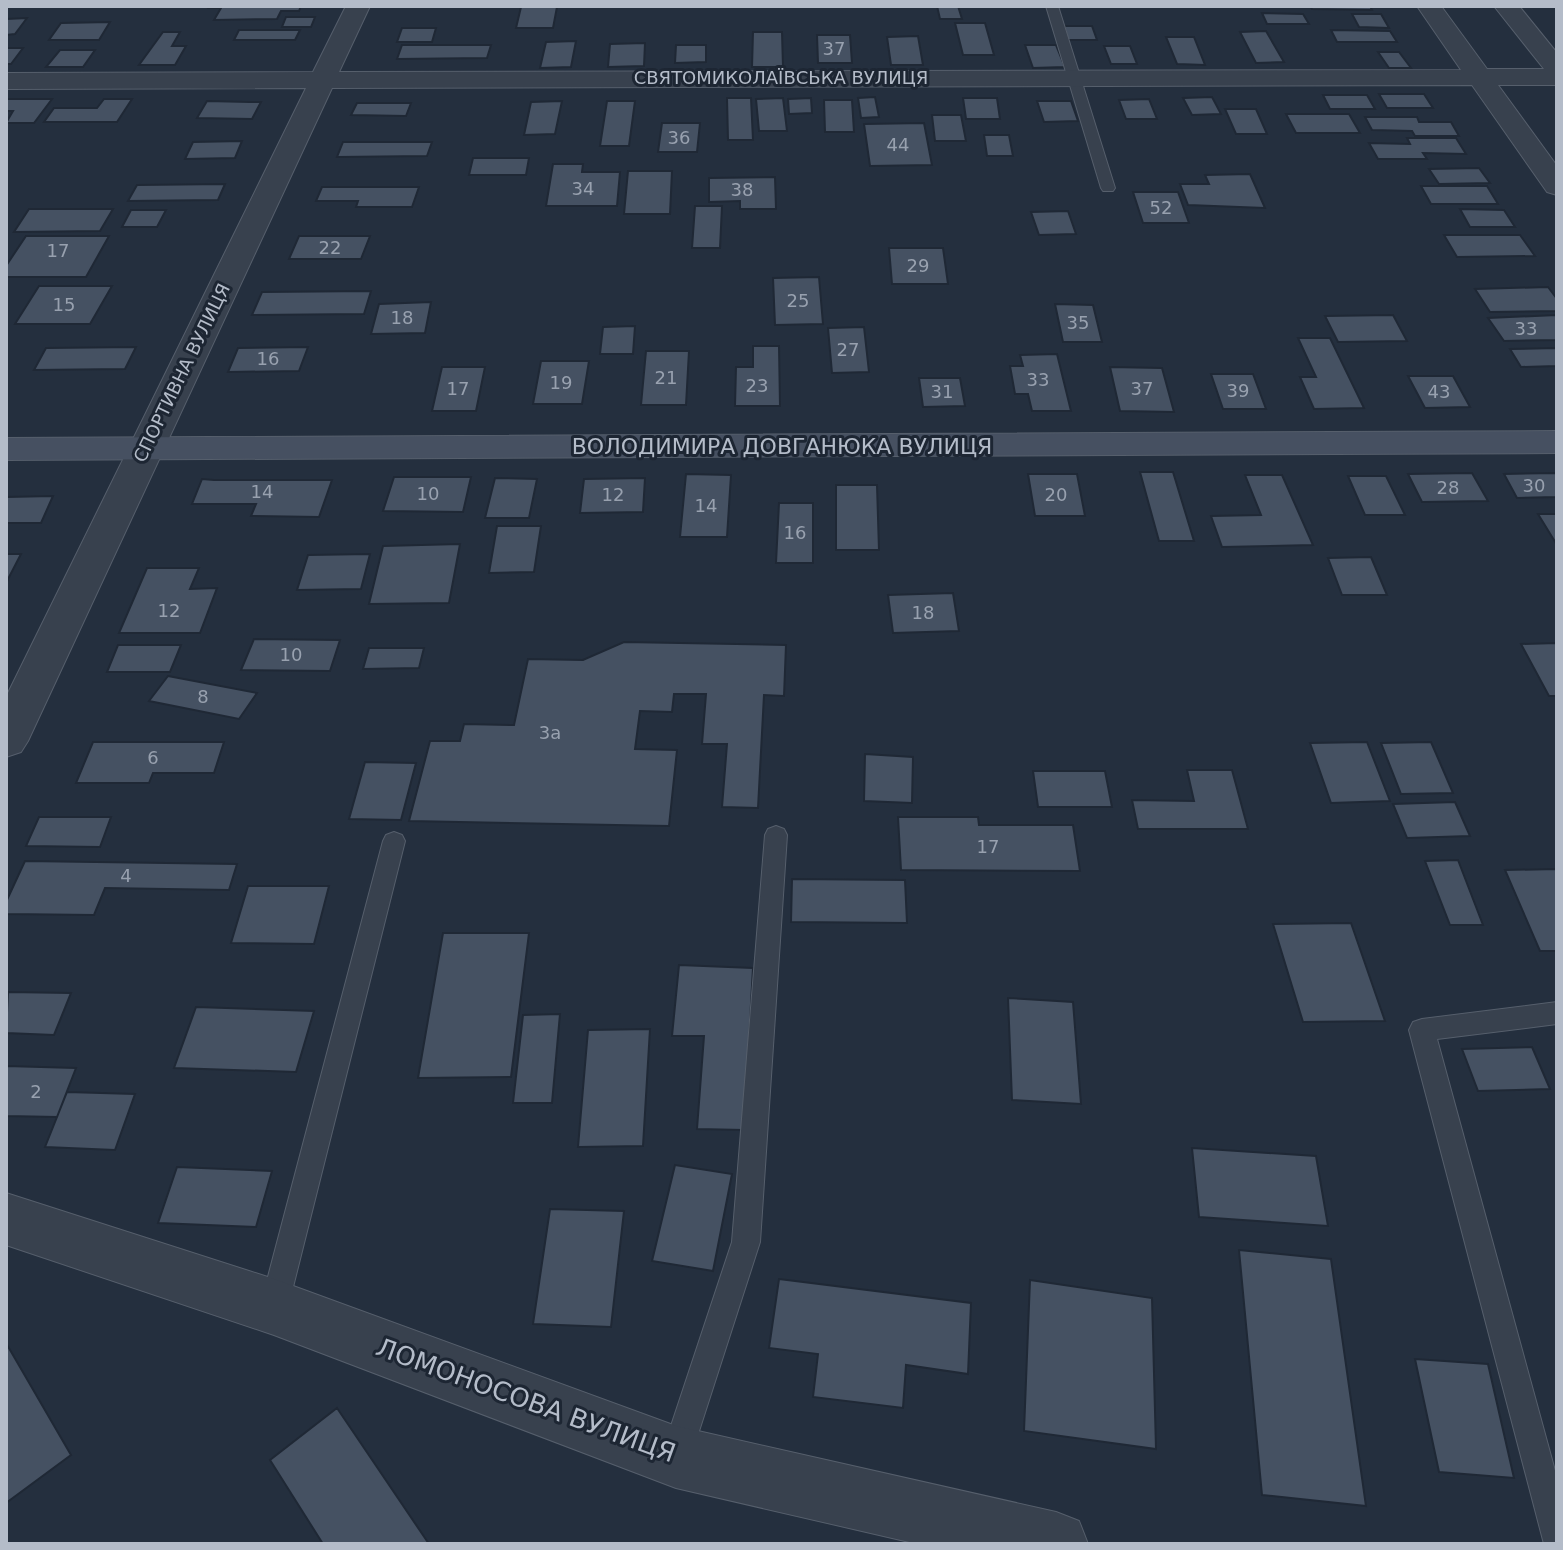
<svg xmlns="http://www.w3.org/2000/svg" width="1563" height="1550" viewBox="0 0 1563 1550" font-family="'DejaVu Sans',sans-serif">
	<rect width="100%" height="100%" fill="#242f3e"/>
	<path fill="#455162" stroke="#1f2835" stroke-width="2" d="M211,6h90l-2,5h-18l-4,8 -63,1 7,-12h-12z
		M937,6h21l4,13h-22z
		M1310,6h60l2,4 -60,-1z
		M521,7h36l-4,21h-37z
		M1262,13l41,1 6,10h-42z
		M1352,14h29l8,14 -30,-1z
		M286,17h29l-4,10h-29z
		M27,18l-12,16 -9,1v-16z
		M110,22l-11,18h-50l12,-17z
		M955,23h30l9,32h-31z
		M1064,26h28l5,14h-29z
		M402,28h34l-4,14h-35z
		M239,30h61l-5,10h-61z
		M1331,30l59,1 7,11h-60z
		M1266,31l18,31 -28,1 -16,-31z
		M163,32h17l-8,14h14l-11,19h-36z
		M753,32h29l1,35h-31z
		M817,35h33l2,28h-34z
		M918,36l5,29h-32l-4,-28z
		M1166,37h28l11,28 -28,-1z
		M576,41l-5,26 -31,1 6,-26z
		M645,43l-1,23 -36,1 2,-23z
		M402,45h89l-4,13 -90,1z
		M676,45h30v17l-31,1z
		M1025,45h31l9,22 -32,1z
		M1104,46h26l7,18h-26z
		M6,48h17l-12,16h-5z
		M60,50h35l-12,17h-37z
		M1378,52h21l12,16h-22z
		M1379,94h45l9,14h-46z
		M1323,95h44l8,14h-45z
		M875,97l4,20 -18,1 -3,-20z
		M1212,97l9,17 -29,1 -9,-17z
		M727,98h24l2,42h-25z
		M783,98l4,33h-28l-3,-32z
		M811,98l1,15 -23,1 -1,-15z
		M963,98h34l3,21h-34z
		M6,99h46l-18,24h-28l7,-12h-7z
		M104,99h28l-15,23h-73l10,-14h43z
		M1149,99l8,20h-31l-7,-19z
		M824,100h28l2,32h-29z
		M207,101l43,1h11l-9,17 -55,-1z
		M562,101l-7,33 -31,1 7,-33z
		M607,101h28l-6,45h-29z
		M1037,101h34l7,20 -34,1z
		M357,103h54l-5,13 -55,-1z
		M1225,109h31l11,25h-31z
		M1286,114h63l11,19h-64z
		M932,115h29l5,26h-31z
		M1365,117h52l2,5h32l8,14h-44l-3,-5 -40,-1z
		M662,123h38l-3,29h-39z
		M924,123l8,42 -62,1 -6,-42z
		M984,135h25l4,21h-26z
		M1407,138h49l10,16 -43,-1 4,6h-49l-9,-16 41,1z
		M242,141l-7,17 -50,1 8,-17z
		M343,142h89l-5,14 -90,1z
		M473,158h56l-3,17h-57z
		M553,164h30l-1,8h38l-3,34h-71z
		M1479,168l11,15 -51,1 -10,-15z
		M628,171h44l-2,43h-46z
		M1250,174l15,34 -77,-3 -8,-21h29l-4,-9z
		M775,177l1,32h-36v-8l-31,1v-24z
		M225,184l-7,16 -90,1 9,-16z
		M1421,186h66l11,18h-67z
		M322,187h97l-7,20h-56l2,-6h-42z
		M1133,192h45l11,31h-46z
		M695,206h27l-2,42h-28z
		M29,209h84l-13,22 -86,1z
		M1460,209l44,1 11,17h-45z
		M131,210h35l-9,17h-35z
		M1068,211l8,23 -37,1 -8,-23z
		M1444,235h76l15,21 -78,1z
		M26,236h83l-23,41h-80v-11z
		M299,236h71l-9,23h-72z
		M889,248h54l5,36h-56z
		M819,277l4,47 -48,1 -2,-47z
		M39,286h73l-22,38h-75z
		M1548,287l9,12v12l-67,1 -15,-23z
		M371,291l-7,23 -112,1 10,-23z
		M431,302l-6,31 -54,1 8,-30z
		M1055,304l38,1 9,37h-39z
		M1393,315l14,26 -69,1 -13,-26z
		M1557,315v25l-53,1 -16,-23z
		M635,326l-2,28h-33l3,-27z
		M864,327l5,45 -37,1 -4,-45z
		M1298,338h32l34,70 -50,1 -14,-32h16z
		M753,346h26l1,60h-45l1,-39h17z
		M136,347l-11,22 -91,1 12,-22z
		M308,347l-9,24 -71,1 10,-24z
		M1557,348v18l-36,1 -11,-18z
		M646,351h43l-3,54h-45z
		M1057,354l14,57h-39l-4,-17h-13l-5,-28h13l-3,-11z
		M541,361h48l-7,43h-49z
		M442,367h43l-9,44h-44z
		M1110,367l52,1 12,44 -54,-1z
		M1211,374h42l13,35h-43z
		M1408,376h45l17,31 -45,1z
		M919,378h41l5,28 -42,1z
		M1140,472h33l21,69h-35z
		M1472,473l16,28 -66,1 -14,-28z
		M1557,473v24l-40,1 -13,-24z
		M686,474l45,1 -4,62h-47z
		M1028,474h49l8,42h-50z
		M1245,475h37l31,70 -91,2 -11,-31 50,-1z
		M1348,476h38l19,39h-40z
		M394,477h77l-8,35 -80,-1z
		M495,478l42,1 -8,39h-44z
		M645,478l-2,34 -63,1 4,-34z
		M202,479l12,1h118l-13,37 -68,-1 5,-12h-64z
		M836,485h41l2,65h-43z
		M53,496l-12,27h-35v-26z
		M779,503h34v60h-37z
		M1538,514h19v31z
		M497,526h44l-7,46 -45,1z
		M460,544l-11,59 -80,1 14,-58z
		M6,554h15l-15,29z
		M370,554l-9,35 -64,1 11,-35z
		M1371,557l16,38h-45l-14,-37z
		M147,568h52l-9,21 27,-1 -17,45h-81z
		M953,593l6,38 -66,2 -5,-38z
		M254,639l86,1 -10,31 -89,-1z
		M624,642l162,3 -2,51 -20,-1 -6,113 -36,-1 5,-63h-25l4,-50h-32l-2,18 -32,-1 -5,38 42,1 -8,76 -260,-5 21,-80h30l4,-17 50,1 14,-66 55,1z
		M1557,643v53h-8l-28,-52z
		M118,645h63l-11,27h-63z
		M369,648h55l-5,20 -56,1z
		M168,676l89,17 -18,26 -90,-18z
		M93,742h131l-10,31h-61l-4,10h-73z
		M1367,742l23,59 -59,2 -21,-60z
		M1431,742l22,51 -52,1 -20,-51z
		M865,754l48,3 -1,46 -48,-2z
		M365,762l51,1 -15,57 -52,-1z
		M1187,770h45l16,59h-110l-6,-29 62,1z
		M1033,771h72l7,36h-74z
		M1455,802l15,34 -63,2 -14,-34z
		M39,817h72l-11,30 -74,-1z
		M898,817h80l1,8h94l7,46 -179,-1z
		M1458,860l25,65h-33l-25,-64z
		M25,861l212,3 -8,26 -124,-2 -11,27 -88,-1v-12z
		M1557,869v82h-17l-35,-81z
		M792,879l113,1 2,43 -116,-1z
		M248,886h81l-15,58 -83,-1z
		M1351,923l34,98 -82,1 -30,-98z
		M443,933h86l-18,144 -93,1z
		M679,965l74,3 -9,162 -47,-1 7,-93h-32z
		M8,992l63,1 -17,42 -48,-2z
		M1008,998l65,4 8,102 -69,-4z
		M196,1007l118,4 -18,61 -122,-4z
		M560,1014l-8,89h-39l10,-88z
		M650,1029l-7,117 -65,1 10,-117z
		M1532,1047l18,42 -72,2 -16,-42z
		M6,1066l70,2 -19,49 -51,-1z
		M67,1092l68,2 -20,56 -70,-3z
		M1192,1148l124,8 12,70 -129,-9z
		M675,1165l57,9 -19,97 -61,-10z
		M177,1167l95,4 -16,56 -98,-4z
		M550,1209l74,2 -13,116 -78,-3z
		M1239,1250l92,9 35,247 -104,-11z
		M779,1279l192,24 -3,71 -62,-9 -3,43 -90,-11 5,-43 -49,-6z
		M1030,1280l122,18 4,151 -132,-18z
		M6,1343l65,112 -65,48z
		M1415,1359l73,5 26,114 -75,-6z
		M337,1408l92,136h-106l-53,-84z"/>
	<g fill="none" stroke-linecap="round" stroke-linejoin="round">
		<defs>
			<path id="lane" d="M1046,6h12l57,182 -2,3h-10l-2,-3z
				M776,826l8,3 3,6 -27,407 -69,214 -4,11 -11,4 -11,-4 -4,-11 71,-214 33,-407 3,-6z
				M394,832l8,3 3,6 -117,466 -4,10 -10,4 -10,-4 -4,-10 123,-466 3,-6z
				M1557,1002v22l-120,15 120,439v66h-13l-135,-514 4,-8 9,-3z"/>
			<path id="street" d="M346,6h24l-31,66 1122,-2 -44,-64h24l46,63h57l-50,-63h25l38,47v32h-59l59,81v29l-10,-3 -75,-107 -1140,3 -304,653 -7,11 -15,5v-60l300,-609 -300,1v-16l307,-1z
				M6,1193l268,86 402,147 380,86 23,9 9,23h-170l-242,-56 -402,-153 -268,-90z"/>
			<path id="secondary" d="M1557,431v22l-1551,7v-22z"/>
		</defs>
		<use href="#lane" stroke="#565f6c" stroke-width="2"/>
		<use href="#street" stroke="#565f6c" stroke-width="2"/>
		<use href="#secondary" stroke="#565f6c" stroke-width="2"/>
		<use href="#lane" fill="#38414e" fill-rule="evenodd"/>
		<use href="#street" fill="#38414e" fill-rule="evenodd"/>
		<use href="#secondary" fill="#465061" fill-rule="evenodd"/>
	</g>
	<g text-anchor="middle" stroke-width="6" stroke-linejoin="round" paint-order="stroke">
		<g font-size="18" fill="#98a1af">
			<text x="834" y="55">37</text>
			<text x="679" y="144">36</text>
			<text x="898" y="151">44</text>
			<text x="583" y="195">34</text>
			<text x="742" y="196">38</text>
			<text x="1161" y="214">52</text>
			<text x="330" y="254">22</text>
			<text x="58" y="257">17</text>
			<text x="918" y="272">29</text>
			<text x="798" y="307">25</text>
			<text x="64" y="311">15</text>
			<text x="402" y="324">18</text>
			<text x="1078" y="329">35</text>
			<text x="1526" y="335">33</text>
			<text x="848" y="356">27</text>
			<text x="268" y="365">16</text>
			<text x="666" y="384">21</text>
			<text x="1038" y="386">33</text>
			<text x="561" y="389">19</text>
			<text x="757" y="392">23</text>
			<text x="458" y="395">17</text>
			<text x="1142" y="395">37</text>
			<text x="1238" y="397">39</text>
			<text x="942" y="398">31</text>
			<text x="1439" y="398">43</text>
			<text x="1534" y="492">30</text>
			<text x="1448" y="494">28</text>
			<text x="262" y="498">14</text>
			<text x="428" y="500">10</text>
			<text x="613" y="501">12</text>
			<text x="1056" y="501">20</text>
			<text x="706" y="512">14</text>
			<text x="795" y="539">16</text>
			<text x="169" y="617">12</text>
			<text x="923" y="619">18</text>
			<text x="291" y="661">10</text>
			<text x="203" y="703">8</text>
			<text x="550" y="739">3а</text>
			<text x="153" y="764">6</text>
			<text x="988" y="853">17</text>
			<text x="126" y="882">4</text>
			<text x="36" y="1098">2</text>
		</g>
		<g font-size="18" fill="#b4bcc9" stroke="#1d2633">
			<text x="781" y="84">СВЯТОМИКОЛАЇВСЬКА ВУЛИЦЯ</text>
			<text transform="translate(182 373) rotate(-64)" y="6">СПОРТИВНА ВУЛИЦЯ</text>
		</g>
		<g font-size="22" fill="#b4bcc9" stroke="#1d2633">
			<text x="782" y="454">ВОЛОДИМИРА ДОВГАНЮКА ВУЛИЦЯ</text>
		</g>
		<g font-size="26" fill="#b4bcc9" stroke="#1d2633">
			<text transform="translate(526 1400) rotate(20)" y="9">ЛОМОНОСОВА ВУЛИЦЯ</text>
		</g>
	</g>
	<rect width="1563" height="1550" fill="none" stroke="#b4bcc9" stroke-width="16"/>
</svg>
